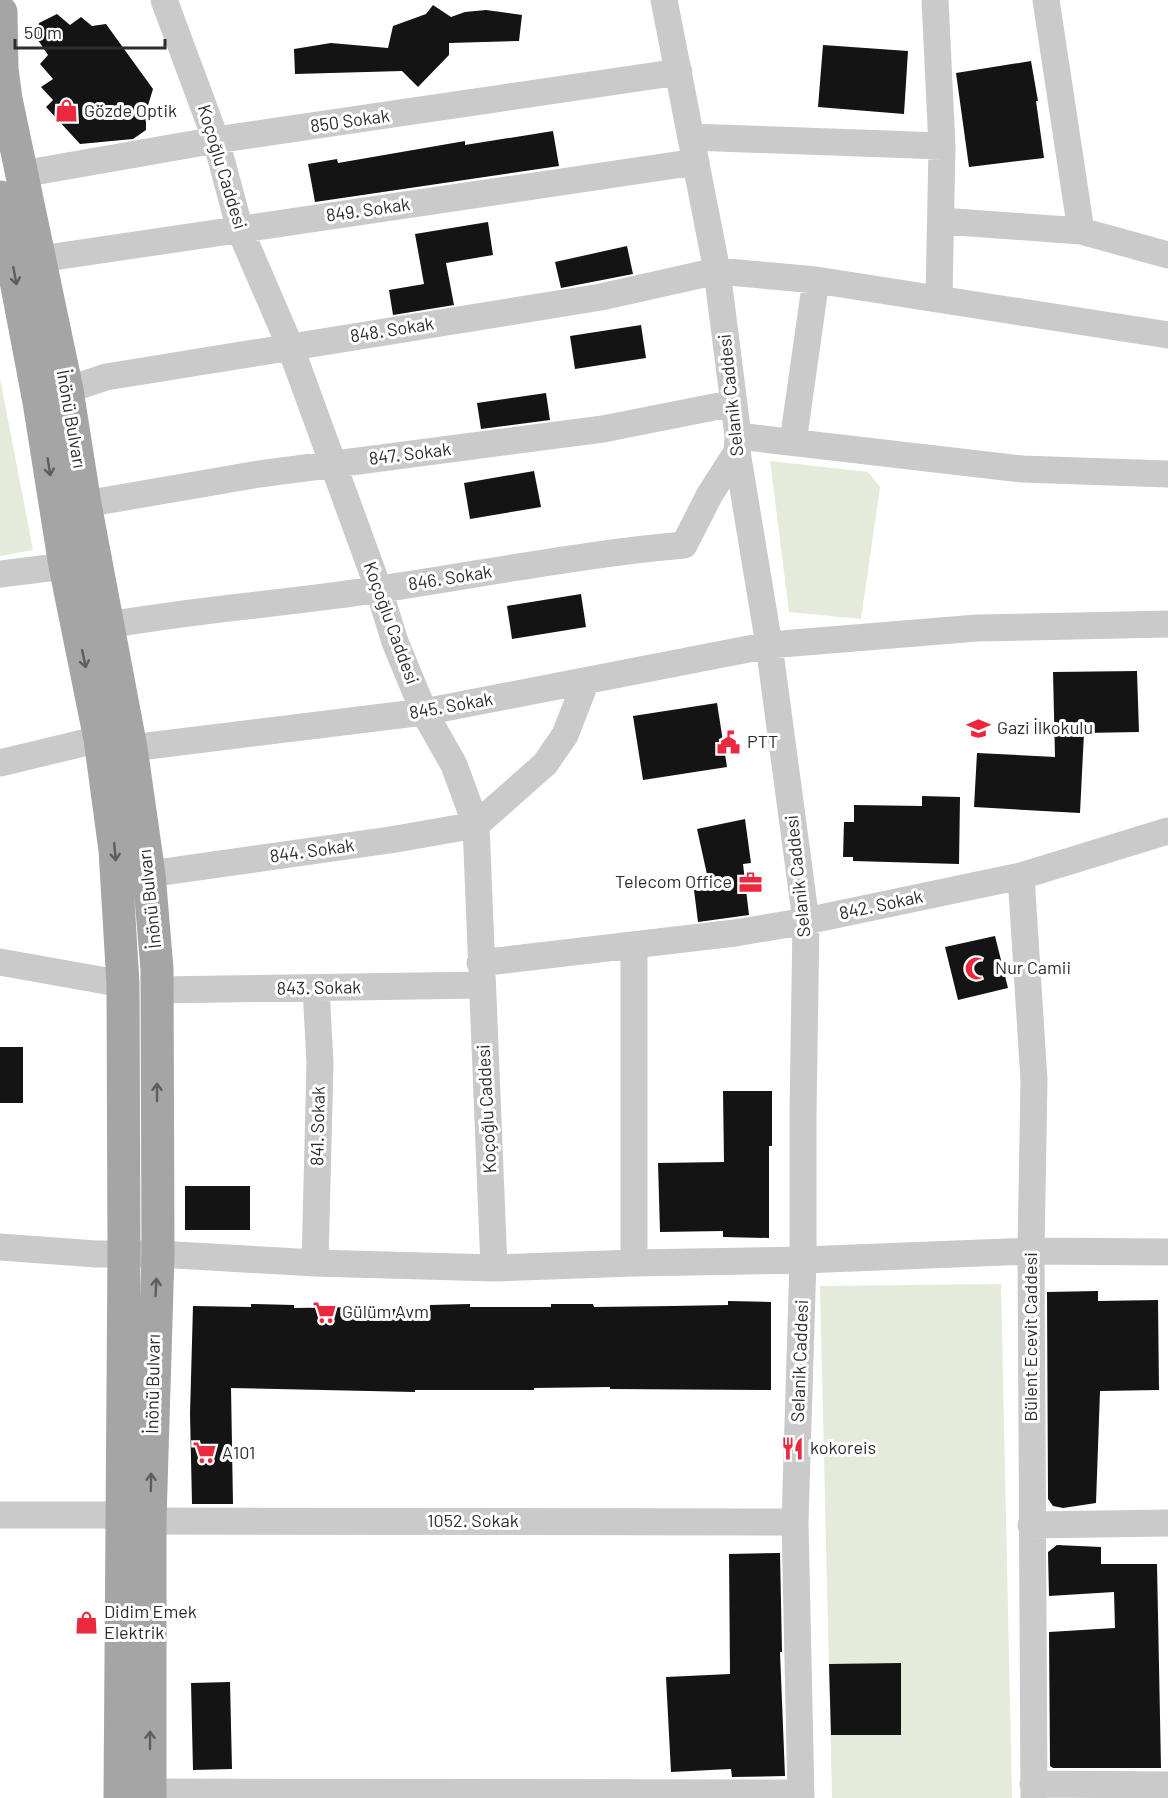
<svg xmlns="http://www.w3.org/2000/svg" width="1168" height="1798" viewBox="0 0 1168 1798" font-family="Barlow,sans-serif">
	<rect width="100%" height="100%" fill="#fff"/>
	<path fill="#e4ebda" d="M0,378l33,172 -33,6z
		M770,461l98,11 12,15 -19,132 -72,-7z
		M1001,1284l11,514h-180l-12,-512z"/>
	<path fill="#141414" d="M433,5l18,12 14,-5 21,-2 36,5 -3,26 -70,2v12l-31,32 -16,-16 -107,3 -1,-25 37,-6 57,5 5,-22 33,-12z
		M57,14l13,11 11,-8 11,9 14,-2 47,65 -7,23v18l-13,9 -53,5 -34,-37 7,-7 -12,-13 12,-8 -13,-15 8,-9 -12,-18 3,-14z
		M823,45l85,6 -4,63 -86,-7z
		M1031,61l7,40h-2l8,57 -75,9 -13,-94z
		M553,131l6,35 -244,36 -7,-38 29,-5 1,4 127,-22v4z
		M488,222l5,33 -47,8 8,42 -61,10 -4,-25 35,-6 -9,-50z
		M627,246l6,28 -72,14 -6,-26z
		M641,325l5,33 -71,11 -5,-33z
		M546,393l4,27 -69,9 -4,-26z
		M534,471l7,36 -71,12 -6,-36z
		M581,594l5,33 -74,12 -5,-33z
		M1137,671l2,61 -55,1 -4,80 -106,-6 3,-54 78,4 -2,-85z
		M717,703l10,64 -84,13 -10,-64z
		M922,796l38,1 -1,67 -106,-3v-4h-10l1,-35h10v-17l68,1z
		M745,819l6,44 -8,1 6,51 -51,7 -4,-32 16,-2 -13,-59z
		M995,936l13,52 -50,12 -13,-53z
		M0,1047h23v56h-23z
		M723,1091h49v55h-3v92l-46,-1v-6l-63,1 -2,-69 66,-1z
		M185,1186h65v44h-65z
		M1098,1291v10l60,-1 1,90 -59,1 -4,112 -33,5 -10,-2 -5,-7 -1,-207z
		M728,1301l43,1v88l-161,-1v-2l-76,1v2h-119v2l-184,-4 2,116h-41l-2,-90 3,-108 58,1v-3l43,1v3l62,-1v2h74v-4l40,-1v3h81v-3h42l1,3 79,-1 55,-1z
		M1057,1545l44,2v17h56l4,204h-108l-3,-2 -1,-134 66,-4 -1,-36 -65,4 -1,-44z
		M780,1553l2,99h-2l5,124 -53,1 -1,-8 -60,3 -5,-95 64,-3 -1,-120z
		M901,1663v72h-70l-2,-71z
		M230,1682l2,87 -39,1 -2,-87z"/>
	<g fill="none" stroke-linecap="round" stroke-linejoin="round">
		<path stroke="#cacaca" stroke-width="27" d="M164,0l52,140 24,90 50,116 89,244 16,52 29,70 30,53 22,60 18,443
			M664,0l53,271 21,165 -1,16 32,193 37,276 -3,192v147l-8,262 6,276
			M935,0l7,146 -3,152
			M1046,0l35,231
			M691,137l251,9
			M22,174l194,-34 463,-68
			M942,221l139,10 87,24
			M40,259l656,-97
			M67,390l39,-13 495,-80 116,-26 99,9 352,55
			M738,436l284,33 146,5
			M793,442l23,-162
			M85,504l174,-30 344,-45 131,-26
			M0,574l65,-8
			M109,625c90,-16 182,-22 272,-36 101,-15 201,-35 303,-44l26,-51 27,-42
			M131,748l293,-36 345,-67 208,-17 191,-4
			M0,763l100,-24
			M149,874l241,-34 86,-15 69,-61 20,-29 21,-54
			M1021,876l13,204 -3,171 3,547
			M0,962l123,22
			M480,963l255,-30 71,-12 215,-45 147,-45
			M156,990l325,-5
			M0,1247l96,7h62l157,9 179,5 140,-5 169,-3 228,-9 137,1
			M315,1263l5,-200 -4,-75
			M634,1263v-318
			M0,1515h121
			M150,1521l645,1
			M1031,1525l137,-2
			M1033,1784l135,1
			M150,1792l650,1"/>
		<path stroke="#a5a5a5" stroke-width="33" d="M1,12l1,57 4,30 61,291 18,114 46,244 18,126 8,95 1,285 -8,267v277
			M0,197l39,205 26,164 35,173 15,111 8,134 1,269 -4,545"/>
	</g>
	<defs><path id="oneway-shaft" d="M-6 0H5M1.5-3L5.5 0L1.5 3" fill="none" stroke-width="1.6" stroke-linecap="round" stroke-linejoin="round" transform="scale(1.5)"/></defs>
	<g stroke="#5d5d5d">
		<use href="#oneway-shaft" transform="translate(15 276) rotate(79)"/>
		<use href="#oneway-shaft" transform="translate(49 467) rotate(81)"/>
		<use href="#oneway-shaft" transform="translate(84 659) rotate(78)"/>
		<use href="#oneway-shaft" transform="translate(115 852) rotate(85)"/>
		<use href="#oneway-shaft" transform="translate(157 1092) rotate(-90)"/>
		<use href="#oneway-shaft" transform="translate(156 1287) rotate(-87)"/>
		<use href="#oneway-shaft" transform="translate(151 1482) rotate(-89)"/>
		<use href="#oneway-shaft" transform="translate(150 1740) rotate(-90)"/>
	</g>
	<defs>
		<symbol id="shop-bare" viewBox="-9 -9 18 18"><path d="M-5-2.5h2.3a2.7 3.5 0 0 1 5.4 0H5L5.5 6h-11ZM-1.5-2.5h3a1.5 2.3 0 0 0-3 0Z" fill="#eb283d" stroke="#fff" stroke-width="2.5" paint-order="stroke"/></symbol>
		<symbol id="school-bare" viewBox="-9 -9 18 18"><path d="M0-5L7-2L0 1L-7-2ZM-4 1L0 2.5L4 1V4Q0 6-4 4Z" fill="#eb283d" stroke="#fff" stroke-width="2.5" paint-order="stroke"/></symbol>
		<symbol id="civic-bare" viewBox="-9 -9 18 18"><path d="M-.6-6.5H3V-4.5H.6V-3L4-1V1h2V6H-6V1h2V-1L-.6-3ZM-1.2 2.5V6h2.4V2.5Z" fill="#eb283d" stroke="#fff" stroke-width="2.5" paint-order="stroke"/></symbol>
		<symbol id="office-bare" viewBox="-9 -9 18 18"><path d="M-6-3h4V-5.5h4V-3h4V5H-6ZM-1-4.5V-3h2v-1.5ZM-6 0V1H6V0Z" fill="#eb283d" stroke="#fff" stroke-width="2.5" paint-order="stroke"/></symbol>
		<symbol id="mosque-bare" viewBox="-9 -9 18 18"><path d="M3.5-4.9A6 6 0 1 0 3.5 4.9A5 5 0 1 1 3.5-4.9Z" fill="#eb283d" stroke="#fff" stroke-width="2.5" paint-order="stroke"/></symbol>
		<symbol id="supermarket-bare" viewBox="-9 -9 18 18"><path d="M-6-5.5h2.5l.6 2H6L4.5 2H-2.5L-4.4-4H-6ZM-1.5 3.2a1.3 1.3 0 1 0 .1 0ZM3 3.2a1.3 1.3 0 1 0 .1 0Z" fill="#eb283d" stroke="#fff" stroke-width="2.5" paint-order="stroke"/></symbol>
		<symbol id="restaurant-bare" viewBox="-9 -9 18 18"><path d="M-5-6h1v4h1v-4h1v4h1v-4h1v5L-1.5 .5V6h-2V.5L-5-1ZM5-6V6H3V1.5H1.5Q1.5-4 5-6Z" fill="#eb283d" stroke="#fff" stroke-width="2.5" paint-order="stroke"/></symbol>
	</defs>
	<g fill-rule="evenodd">
		<use href="#shop-bare" x="50" y="94" width="33" height="33"/>
		<use href="#school-bare" x="962" y="712" width="33" height="33"/>
		<use href="#civic-bare" x="712" y="726" width="33" height="33"/>
		<use href="#office-bare" x="734" y="866" width="33" height="33"/>
		<use href="#mosque-bare" x="960" y="952" width="33" height="33"/>
		<use href="#supermarket-bare" x="308" y="1296" width="33" height="33"/>
		<use href="#restaurant-bare" x="776" y="1432" width="33" height="33"/>
		<use href="#supermarket-bare" x="188" y="1436" width="33" height="33"/>
		<use href="#shop-bare" x="70" y="1606" width="33" height="33"/>
	</g>
	<g text-anchor="middle" stroke-width="6" stroke-linejoin="round" paint-order="stroke">
		<g font-size="18" fill="#2d2d2d" stroke="#fff" text-anchor="start">
			<text x="84" y="117">Gözde Optik</text>
			<text x="997" y="734">Gazi İlkokulu</text>
			<text x="747" y="748">PTT</text>
			<text x="732" y="888" text-anchor="end">Telecom Office</text>
			<text x="995" y="974">Nur Camii</text>
			<text x="342" y="1318">Gülüm Avm</text>
			<text x="810" y="1454">kokoreis</text>
			<text x="222" y="1459">A101</text>
			<text x="104" y="1618">Didim Emek<tspan x="104" dy="21">Elektrik</tspan></text>
		</g>
		<g font-size="18" fill="#2d2d2d" stroke="#fff">
			<text transform="translate(350 121) rotate(-8)" y="6">850 Sokak</text>
			<text transform="translate(222 167) rotate(73)" y="6">Koçoğlu Caddesi</text>
			<text transform="translate(368 210) rotate(-8)" y="6">849. Sokak</text>
			<text transform="translate(392 330) rotate(-9)" y="6">848. Sokak</text>
			<text transform="translate(731 395) rotate(-96)" y="6">Selanik Caddesi</text>
			<text transform="translate(71 419) rotate(80)" y="6">İnönü Bulvarı</text>
			<text transform="translate(410 454) rotate(-7)" y="6">847. Sokak</text>
			<text transform="translate(450 578) rotate(-9)" y="6">846. Sokak</text>
			<text transform="translate(391 623) rotate(70)" y="6">Koçoğlu Caddesi</text>
			<text transform="translate(451 706) rotate(-10)" y="6">845. Sokak</text>
			<text transform="translate(312 851) rotate(-8)" y="6">844. Sokak</text>
			<text transform="translate(798 876) rotate(-96)" y="6">Selanik Caddesi</text>
			<text transform="translate(150 899) rotate(-96)" y="6">İnönü Bulvarı</text>
			<text transform="translate(881 905) rotate(-12)" y="6">842. Sokak</text>
			<text transform="translate(319 988) rotate(-1)" y="6">843. Sokak</text>
			<text transform="translate(487 1109) rotate(-93)" y="6">Koçoğlu Caddesi</text>
			<text transform="translate(318 1126) rotate(-89)" y="6">841. Sokak</text>
			<text transform="translate(1031 1337) rotate(-90)" y="6">Bülent Ecevit Caddesi</text>
			<text transform="translate(800 1361) rotate(-88)" y="6">Selanik Caddesi</text>
			<text transform="translate(153 1384) rotate(-89)" y="6">İnönü Bulvarı</text>
			<text x="473" y="1527">1052. Sokak</text>
		</g>
	</g>
	<path d="M15 39v9h150v-9" fill="none" stroke="#2d2d2d" stroke-width="3"/>
	<text x="24" y="39" font-size="18" fill="#2d2d2d" stroke="#ffffff" stroke-width="4.5" paint-order="stroke">50 m</text>
</svg>
